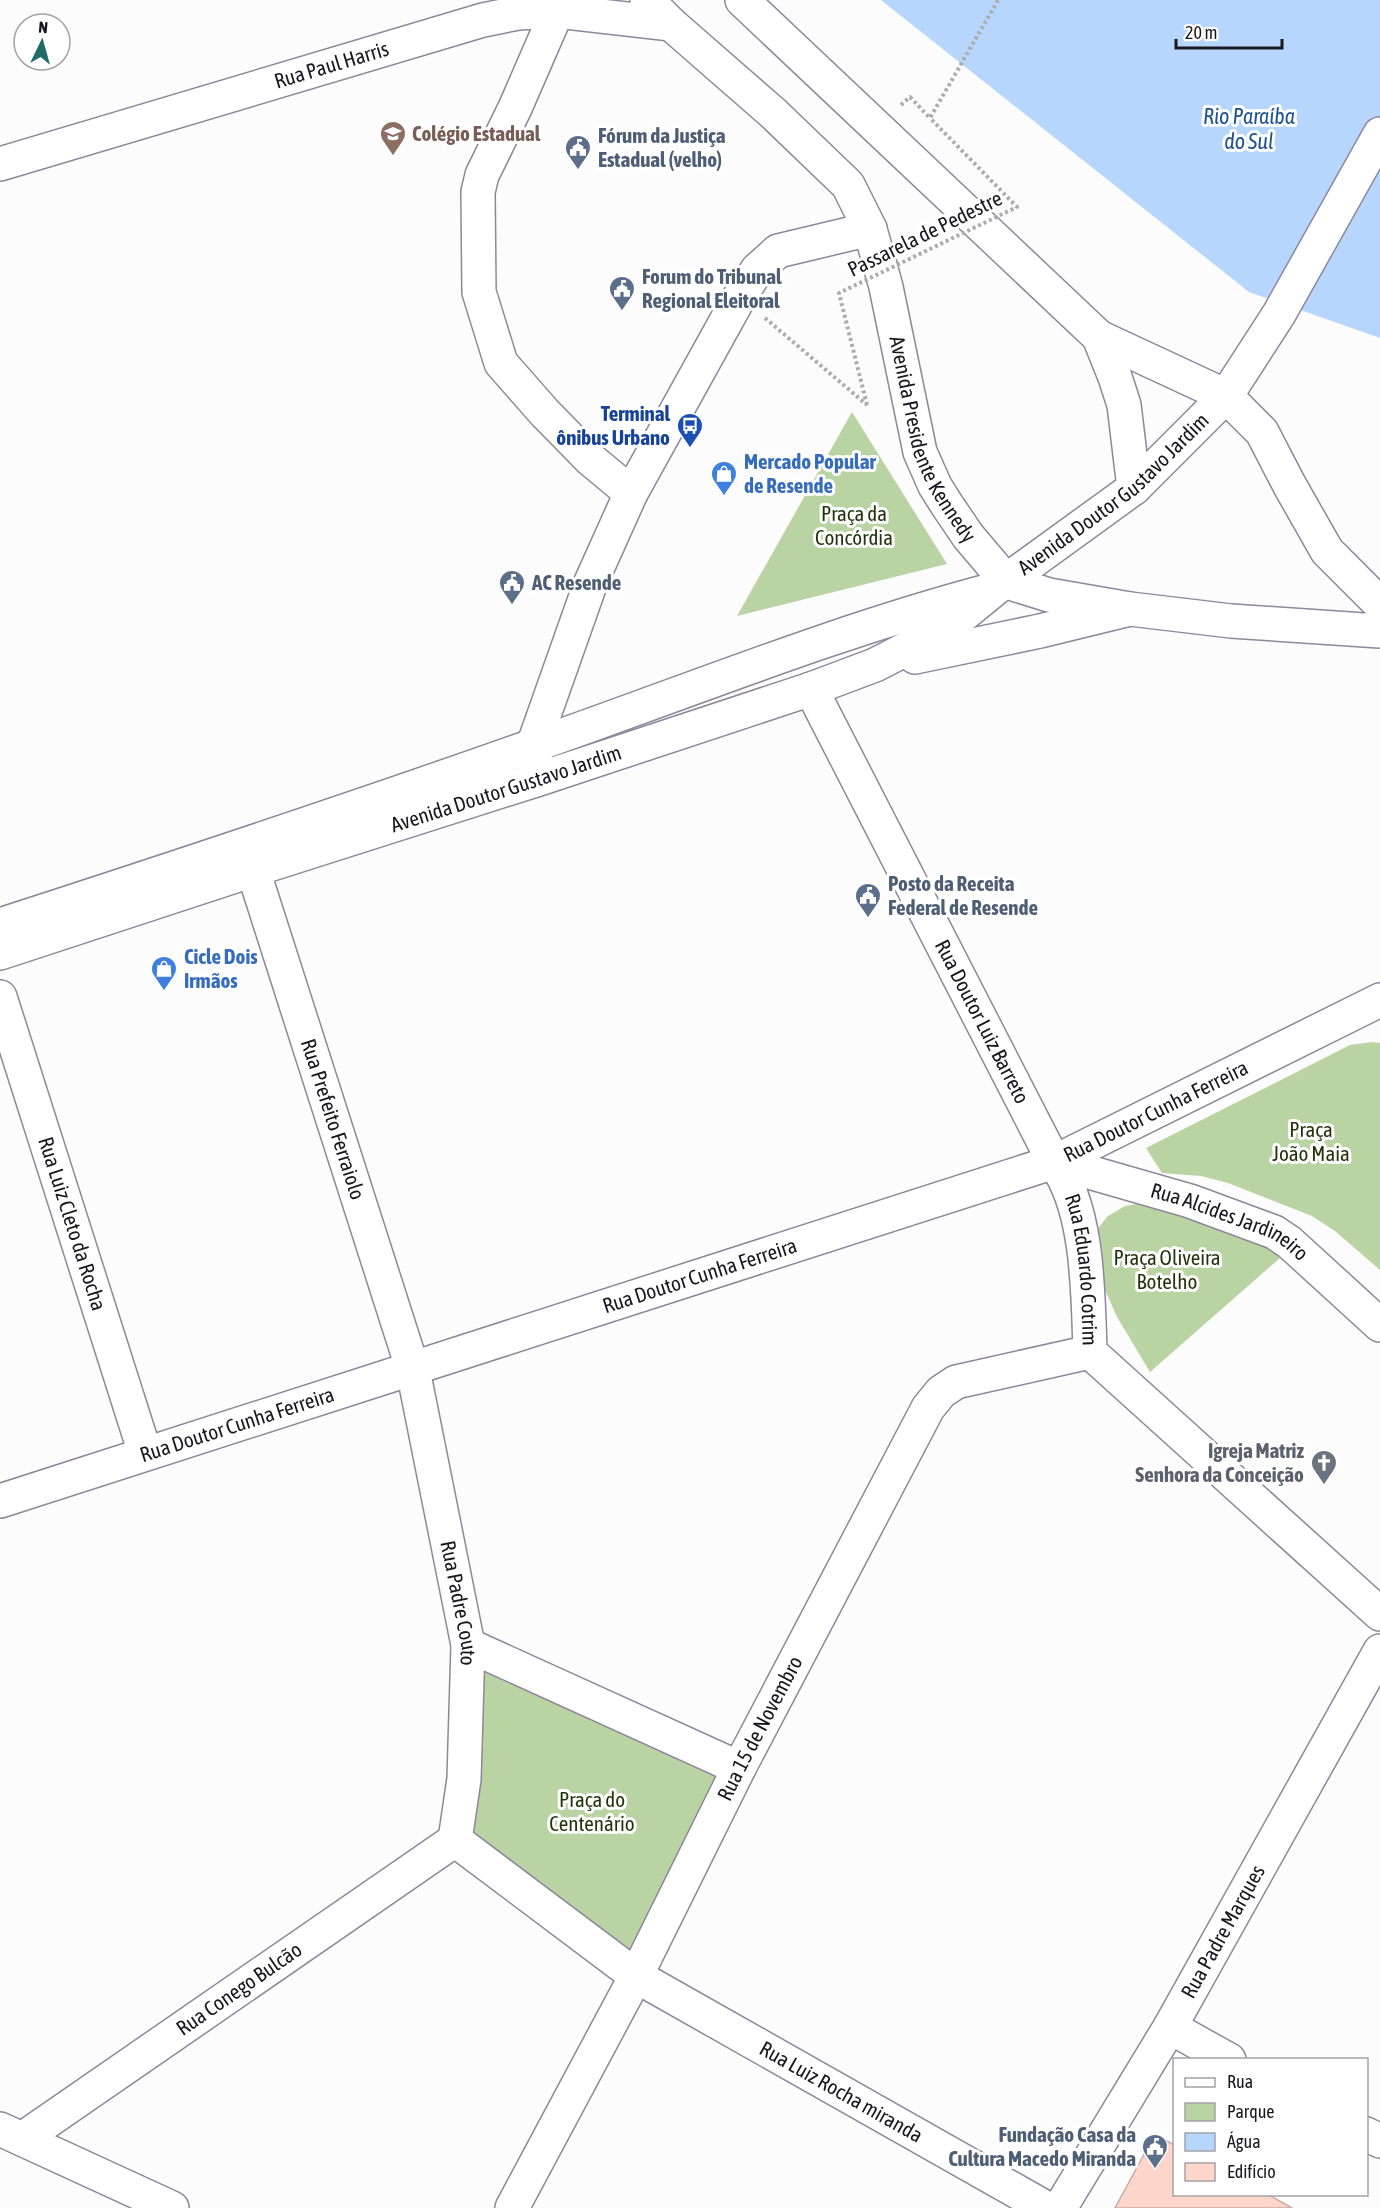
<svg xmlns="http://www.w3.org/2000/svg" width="1380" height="2208" viewBox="0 0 1380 2208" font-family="'Asap Condensed',sans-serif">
	<rect width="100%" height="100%" fill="#fcfcfc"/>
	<path fill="#b9d4a2" d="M852,412l95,152 -210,52z
		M1372,1042l8,1v227l-45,-39 -23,-15 -84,-33 -27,-7 -39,-3 -16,-25 204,-103z
		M1143,1203l122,39 15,16 -130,114 -33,-55 -15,-34 -6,-44 3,-12 9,-11 17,-10z
		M484,1665l235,104 -89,180 -158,-109z"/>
	<path fill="#b6d6fe" d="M881,0h499v338l-131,-46z"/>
	<path fill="#0003" d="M1155,2137l19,10v47l115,14h-173z"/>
	<path fill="#fed5ca" stroke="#c6ada5" stroke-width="1.5" d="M1155,2134l19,11v49h93l25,14h-177z"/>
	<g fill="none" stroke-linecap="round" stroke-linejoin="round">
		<defs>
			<g id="minor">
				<path d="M562,0l-47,108 -33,67 -4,17 1,100 22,71 43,49 46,47 41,34"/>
				<path id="s1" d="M647,0l24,24 102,89 75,72 22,44 16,58 34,165 15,34 12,19 21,31 39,46 42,13 81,14 101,12 149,10"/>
				<path d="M742,0l357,337 127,59 36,36 28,54 37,65 53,53"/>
				<path id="s2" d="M0,164l483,-144 35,-7 39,-2 114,13"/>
				<path id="s3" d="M811,689l243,473c35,47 34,133 36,190l290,262"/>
				<path d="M537,768l-4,-22 58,-164 40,-89 109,-197 17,-26 21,-19 92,-22"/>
				<path id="s4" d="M245,845l168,525 55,275 -4,134 -9,61"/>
				<path id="s5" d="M0,997l145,456"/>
				<path id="s6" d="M1054,1162l136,39 84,31 15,10 91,83"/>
				<path id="s7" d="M0,1501l1054,-339 326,-162"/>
				<path d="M468,1645l271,123"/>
				<path id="s8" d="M455,1840l181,136 410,232"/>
				<path d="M1170,2027l59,33"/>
				<path d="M0,2129l172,79"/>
				<path d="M1366,2134l14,7"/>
				<path id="s9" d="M22,2139l433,-299"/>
				<path id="s10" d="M512,2208l124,-232 103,-208 189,-360 13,-16 15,-10 134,-30"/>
				<path id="s11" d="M1060,2208l110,-181 210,-376"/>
			</g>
			<g id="major">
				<path d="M1099,337l16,40 9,28 10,83"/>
				<path d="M915,657l125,-26 90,-22"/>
				<path d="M0,925c179,-58 357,-117 535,-180 149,-52 296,-112 449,-153"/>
				<path id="s12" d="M0,953l253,-83 286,-91 272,-90 64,-24 72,-37 49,-40 138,-100 92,-92 53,-82 101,-180"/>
			</g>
		</defs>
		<use href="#minor" stroke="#8e879c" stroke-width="36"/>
		<use href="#major" stroke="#8e879c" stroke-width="36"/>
		<path stroke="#acabae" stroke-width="4" stroke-dasharray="3 3" stroke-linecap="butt" d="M901,105l9,-8 20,21 68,-118
			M765,318l102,87"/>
		<use href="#minor" stroke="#fff" stroke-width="33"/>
		<use href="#major" stroke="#fff" stroke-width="33"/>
		<path stroke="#acabae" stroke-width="4" stroke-dasharray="3 3" stroke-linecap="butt" d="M867,405l-28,-112 178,-86 -87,-89"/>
	</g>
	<defs>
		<symbol id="school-pin" viewBox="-11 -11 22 30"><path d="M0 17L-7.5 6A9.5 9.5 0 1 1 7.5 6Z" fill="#8d6e63" stroke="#fff"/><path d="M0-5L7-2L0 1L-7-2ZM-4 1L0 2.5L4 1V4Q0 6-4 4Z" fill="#fff"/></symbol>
		<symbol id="civic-pin" viewBox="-11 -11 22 30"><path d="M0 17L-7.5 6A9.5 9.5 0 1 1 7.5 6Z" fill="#5c6f8a" stroke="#fff"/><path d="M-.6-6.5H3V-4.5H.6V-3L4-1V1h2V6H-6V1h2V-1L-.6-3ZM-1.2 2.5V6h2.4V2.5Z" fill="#fff"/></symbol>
		<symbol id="bus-pin" viewBox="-11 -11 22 30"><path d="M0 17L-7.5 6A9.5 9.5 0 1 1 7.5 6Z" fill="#1a4fb4" stroke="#fff"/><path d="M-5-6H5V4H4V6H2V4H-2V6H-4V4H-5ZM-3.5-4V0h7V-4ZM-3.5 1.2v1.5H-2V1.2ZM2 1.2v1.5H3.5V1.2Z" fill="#fff"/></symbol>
		<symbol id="shop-pin" viewBox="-11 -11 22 30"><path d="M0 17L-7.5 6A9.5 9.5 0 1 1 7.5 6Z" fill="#3f7fe0" stroke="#fff"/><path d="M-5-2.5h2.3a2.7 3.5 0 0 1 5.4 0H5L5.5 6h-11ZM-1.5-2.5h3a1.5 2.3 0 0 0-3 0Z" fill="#fff"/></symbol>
		<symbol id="church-pin" viewBox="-11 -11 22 30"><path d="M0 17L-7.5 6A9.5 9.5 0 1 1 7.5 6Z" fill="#6b7280" stroke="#fff"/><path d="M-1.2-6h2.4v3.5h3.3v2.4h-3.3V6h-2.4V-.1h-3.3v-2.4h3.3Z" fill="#fff"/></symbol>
	</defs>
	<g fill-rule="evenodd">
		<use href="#school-pin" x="378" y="119" width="30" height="40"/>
		<use href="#civic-pin" x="563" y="133" width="30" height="40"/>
		<use href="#civic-pin" x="607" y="274" width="30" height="40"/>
		<use href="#bus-pin" x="675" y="411" width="30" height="40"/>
		<use href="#shop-pin" x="709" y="459" width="30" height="40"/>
		<use href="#civic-pin" x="497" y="568" width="30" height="40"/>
		<use href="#civic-pin" x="853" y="881" width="30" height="40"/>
		<use href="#shop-pin" x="149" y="954" width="30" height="40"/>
		<use href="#church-pin" x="1309" y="1448" width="30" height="40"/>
		<use href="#civic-pin" x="1140" y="2132" width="30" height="40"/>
	</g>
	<g text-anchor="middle" stroke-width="6" stroke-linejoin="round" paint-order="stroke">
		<g font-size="21" fill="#18161e" stroke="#fff">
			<text dy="7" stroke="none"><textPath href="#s2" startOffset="346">Rua Paul Harris</textPath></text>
			<text transform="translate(925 234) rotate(-26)" y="7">Passarela de Pedestre</text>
			<text dy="7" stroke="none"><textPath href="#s1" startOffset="543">Avenida Presidente Kennedy</textPath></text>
			<text dy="7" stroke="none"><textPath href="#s12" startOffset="1216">Avenida Doutor Gustavo Jardim</textPath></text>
			<text dy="7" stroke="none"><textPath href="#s12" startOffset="532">Avenida Doutor Gustavo Jardim</textPath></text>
			<text dy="7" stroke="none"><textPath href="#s3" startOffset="374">Rua Doutor Luiz Barreto</textPath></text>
			<text dy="7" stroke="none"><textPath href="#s7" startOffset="1221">Rua Doutor Cunha Ferreira</textPath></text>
			<text dy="7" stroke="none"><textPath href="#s4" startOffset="288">Rua Prefeito Ferraiolo</textPath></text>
			<text dy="7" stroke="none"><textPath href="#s5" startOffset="238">Rua Luiz Cleto da Rocha</textPath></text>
			<text dy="7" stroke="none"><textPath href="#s6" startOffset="186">Rua Alcides Jardineiro</textPath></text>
			<text dy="7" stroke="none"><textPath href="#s3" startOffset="645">Rua Eduardo Cotrim</textPath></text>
			<text dy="7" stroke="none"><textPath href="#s7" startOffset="735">Rua Doutor Cunha Ferreira</textPath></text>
			<text dy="7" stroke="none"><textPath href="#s7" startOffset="249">Rua Doutor Cunha Ferreira</textPath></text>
			<text dy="7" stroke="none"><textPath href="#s4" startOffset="789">Rua Padre Couto</textPath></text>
			<text dy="7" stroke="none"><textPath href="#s10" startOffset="540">Rua 15 de Novembro</textPath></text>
			<text dy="7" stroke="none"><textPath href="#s11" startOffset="321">Rua Padre Marques</textPath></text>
			<text dy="7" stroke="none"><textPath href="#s9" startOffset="264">Rua Conego Bulcão</textPath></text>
			<text dy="7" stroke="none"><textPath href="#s8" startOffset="462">Rua Luiz Rocha miranda</textPath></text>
		</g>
		<g font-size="21" font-weight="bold" fill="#785e54" stroke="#fff" text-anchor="start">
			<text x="412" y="141">Colégio Estadual</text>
		</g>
		<g font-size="21" font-weight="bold" fill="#4e5e75" stroke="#fff" text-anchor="start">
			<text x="598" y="143">Fórum da Justiça<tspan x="598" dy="24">Estadual (velho)</tspan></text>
			<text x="642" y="284">Forum do Tribunal<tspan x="642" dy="24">Regional Eleitoral</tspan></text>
			<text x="532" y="590">AC Resende</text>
			<text x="888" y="891">Posto da Receita<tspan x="888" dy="24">Federal de Resende</tspan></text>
			<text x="1136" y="2142" text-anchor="end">Fundação Casa da<tspan x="1136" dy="24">Cultura Macedo Miranda</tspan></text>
		</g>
		<g font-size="21" font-weight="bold" fill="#164399" stroke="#fff" text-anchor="end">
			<text x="670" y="421">Terminal<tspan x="670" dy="24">ônibus Urbano</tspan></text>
		</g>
		<g font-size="21" font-weight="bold" fill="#366cbe" stroke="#fff" text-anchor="start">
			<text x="744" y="469">Mercado Popular<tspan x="744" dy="24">de Resende</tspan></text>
			<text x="184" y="964">Cicle Dois<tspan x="184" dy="24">Irmãos</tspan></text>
		</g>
		<g font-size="21" fill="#1f320a" stroke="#fff">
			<text x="854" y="521">Praça da<tspan x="854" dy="24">Concórdia</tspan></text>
			<text x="1311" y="1137">Praça<tspan x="1311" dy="24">João Maia</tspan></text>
			<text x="1167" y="1265">Praça Oliveira<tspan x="1167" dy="24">Botelho</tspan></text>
			<text x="592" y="1807">Praça do<tspan x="592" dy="24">Centenário</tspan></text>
		</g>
		<g font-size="21" font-weight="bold" fill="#5b616d" stroke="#fff" text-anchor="end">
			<text x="1304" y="1458">Igreja Matriz<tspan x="1304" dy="24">Senhora da Conceição</tspan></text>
		</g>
		<g font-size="22" font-style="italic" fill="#1e528d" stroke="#fff">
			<text x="1249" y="124">Rio Paraíba<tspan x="1249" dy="25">do Sul</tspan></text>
		</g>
	</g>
	<rect x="1173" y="2058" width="195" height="138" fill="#ffffff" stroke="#a3a2a5" stroke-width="1.5"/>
	<rect x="1185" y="2078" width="30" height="9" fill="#ffffff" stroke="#a3a2a5" stroke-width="1.5"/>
	<text x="1227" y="2088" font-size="18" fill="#18161e">Rua</text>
	<rect x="1185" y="2103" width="30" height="18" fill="#b9d4a2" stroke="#a3a2a5" stroke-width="1.5"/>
	<text x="1227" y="2118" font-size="18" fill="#18161e">Parque</text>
	<rect x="1185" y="2133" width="30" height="18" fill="#b6d6fe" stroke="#a3a2a5" stroke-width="1.5"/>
	<text x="1227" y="2148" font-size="18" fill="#18161e">Água</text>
	<rect x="1185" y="2163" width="30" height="18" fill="#fed5ca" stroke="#a3a2a5" stroke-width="1.5"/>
	<text x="1227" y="2178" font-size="18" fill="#18161e">Edifício</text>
	<g transform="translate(42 42) rotate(5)"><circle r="28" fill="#ffffff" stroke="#a3a2a5" stroke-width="1.5"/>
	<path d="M0-4.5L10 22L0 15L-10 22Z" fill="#216c68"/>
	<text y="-9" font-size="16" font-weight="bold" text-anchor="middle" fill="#18161e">N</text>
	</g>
	<path d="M1176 39v9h106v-9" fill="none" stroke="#18161e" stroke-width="3"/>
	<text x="1185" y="39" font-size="18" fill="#18161e" stroke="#ffffff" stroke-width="4.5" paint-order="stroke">20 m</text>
</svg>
